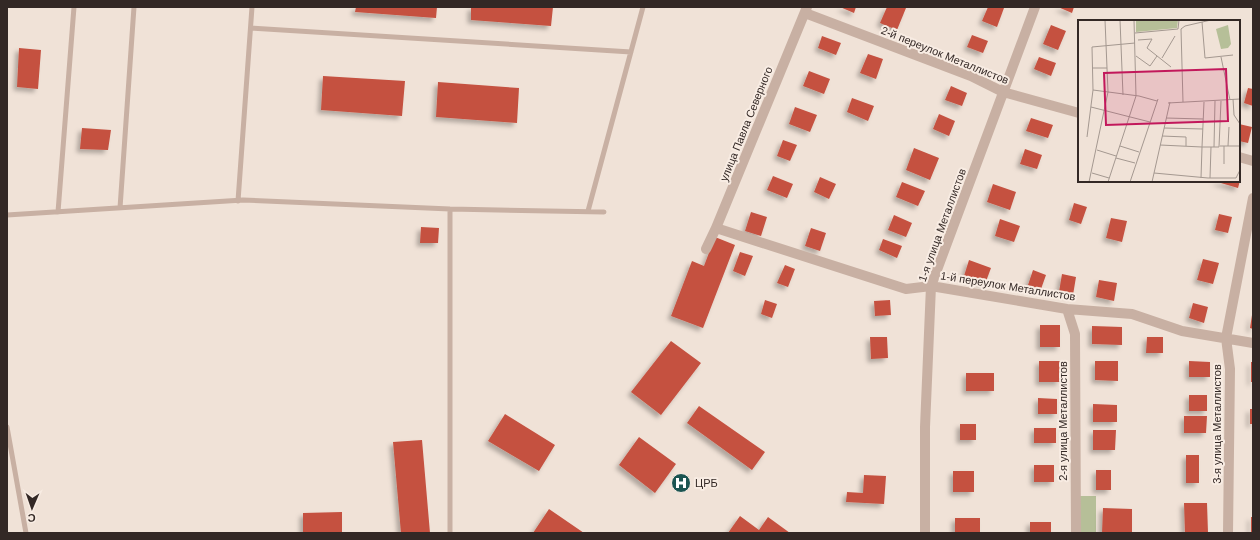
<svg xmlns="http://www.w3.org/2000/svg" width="1260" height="540" viewBox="0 0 1260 540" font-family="Arial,sans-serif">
	<defs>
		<filter id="shadow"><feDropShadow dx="-3.5" dy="3.5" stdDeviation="2" flood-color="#0004"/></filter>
	</defs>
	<rect width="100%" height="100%" fill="#f0e2d7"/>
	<path fill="#b6bf98" d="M1080,496h16v37h-16z"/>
	<path fill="#c55140" filter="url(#shadow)" d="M356,7h81l-1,11 -81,-6z
		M471,7h82l-2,19 -80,-6z
		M840,7h16l-2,6z
		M887,7l19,1 -9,22 -17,-7z
		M988,7h13l3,1 -7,19 -15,-6z
		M1058,7h16l-2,6z
		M1051,25l15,6 -8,19 -15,-6z
		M972,35l16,6 -5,12 -16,-6z
		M822,36l19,7 -5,12 -18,-7z
		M19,48l22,2 -3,39 -21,-2z
		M868,54l15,5 -7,20 -16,-6z
		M1039,57l17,6 -5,13 -17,-7z
		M809,71l21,8 -6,15 -21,-8z
		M323,76l82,5 -3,35 -81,-6z
		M438,82l81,6 -2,35 -81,-6z
		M951,86l16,7 -5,13 -17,-6z
		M1248,88l5,1v17l-9,-3z
		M852,98l22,8 -6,15 -21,-9z
		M795,107l22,8 -7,17 -21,-8z
		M939,114l16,7 -6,15 -16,-7z
		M1031,118l22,7 -5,13 -22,-7z
		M1239,124l13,3 -4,16 -9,-2z
		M82,128l29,2 -3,20 -28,-1z
		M783,140l14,5 -7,16 -13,-5z
		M914,148l25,10 -9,22 -24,-10z
		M1025,149l17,6 -5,14 -17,-5z
		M773,176l20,8 -6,14 -20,-8z
		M820,177l16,7 -7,15 -15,-7z
		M1239,177h2l-3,11 -24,-7h25z
		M902,182l23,9 -7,15 -22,-9z
		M993,184l23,8 -6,18 -23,-8z
		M1074,203l13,4 -6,17 -12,-4z
		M751,212l16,5 -6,19 -16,-5z
		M1219,214l13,3 -4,16 -13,-3z
		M894,215l18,8 -6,14 -18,-7z
		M1111,218l16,3 -5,21 -16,-4z
		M1000,219l20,7 -6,16 -19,-6z
		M421,227l18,1 -1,15h-18z
		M811,228l15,5 -6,18 -15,-5z
		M715,237l20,8 -32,83 -32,-12 21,-55 12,5z
		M883,239l19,7 -5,12 -18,-8z
		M740,252l13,4 -8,20 -12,-5z
		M1203,259l16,4 -6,21 -16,-4z
		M969,260l22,8 -6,16 -21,-8z
		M785,265l10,4 -7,18 -11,-4z
		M1033,270l13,5 -5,14 -13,-4z
		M1062,274l14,3 -3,18 -14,-3z
		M1099,280l18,3 -3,18 -18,-4z
		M765,300l12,4 -5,14 -11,-4z
		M890,300l1,15 -16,1 -1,-15z
		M1193,303l15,4 -4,16 -15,-5z
		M1252,315h1v14l-3,-1z
		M1040,325h20v22h-20z
		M1092,326l30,1v18l-30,-1z
		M870,337h17l1,21 -17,1z
		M1147,337h16v16h-17z
		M671,341l30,22 -40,52 -30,-23z
		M1039,361h21v21h-21z
		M1095,361h23v20l-23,-1z
		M1189,361l21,1v15h-21z
		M1251,362h2v20h-2z
		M966,373h28v18h-28z
		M1189,395h18v16h-18z
		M1038,398l19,1v15h-19z
		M1093,404l24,1v17h-24z
		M699,406l66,46 -13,18 -65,-47z
		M1250,409h3v15h-3z
		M505,414l50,31 -16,26 -51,-30z
		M1184,416h23l-1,17h-22z
		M960,424h16v16h-16z
		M1034,428h22v15h-22z
		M1093,430h23l-1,20h-22z
		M639,437l37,27 -21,29 -36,-28z
		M422,440l8,93h-29l-8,-91z
		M1186,455h13v28h-13z
		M1034,465h20v17h-20z
		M1096,470h15v20h-15z
		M953,471h21v21h-21z
		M864,475l22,1 -2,28 -38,-2 1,-10 16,1z
		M1184,503h23l1,30h-23z
		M1103,508l29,1v24h-30z
		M549,509l35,24h-51z
		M342,512v21h-39v-20z
		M740,516l19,14 9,-13 22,16h-62z
		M1251,517h2v16h-2z
		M955,518h25v15h-25z
		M1030,522h21v11h-21z"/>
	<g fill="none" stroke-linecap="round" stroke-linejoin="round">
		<path stroke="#c8b0a3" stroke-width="5" d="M251,28l380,24
			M238,201l14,-194
			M120,208l14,-201
			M588,211l55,-204
			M58,212l16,-205
			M7,215l236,-15 207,9 154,3
			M7,427l19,106
			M450,533v-324"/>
		<path stroke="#c8b0a3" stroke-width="10" d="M805,13l166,63 32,16 76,21
			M1239,157l14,4
			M716,228l190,61 25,-3 136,23 65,5 50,17 71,12
			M706,249l10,-21 91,-221
			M1067,309l8,25 1,199
			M925,533v-106l6,-141 104,-279
			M1228,533l2,-164 -4,-31 27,-140"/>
	</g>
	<defs>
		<symbol id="hospital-disc" viewBox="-11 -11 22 22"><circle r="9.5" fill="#1b5451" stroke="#f8ece3"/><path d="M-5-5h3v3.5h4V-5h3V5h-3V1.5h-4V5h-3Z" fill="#fff"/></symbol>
	</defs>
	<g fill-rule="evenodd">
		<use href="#hospital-disc" x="670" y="472" width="22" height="22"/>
	</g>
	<g text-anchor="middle" stroke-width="4" stroke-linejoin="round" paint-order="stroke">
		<g font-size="11" fill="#332825" stroke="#f8ece3">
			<text transform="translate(945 55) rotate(22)" y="4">2-й переулок Металлистов</text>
			<text transform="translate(746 124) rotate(-68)" y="4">улица Павла Северного</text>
			<text transform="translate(942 225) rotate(-70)" y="4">1-я улица Металлистов</text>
			<text transform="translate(1008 286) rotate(9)" y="4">1-й переулок Металлистов</text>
			<text transform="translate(1063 421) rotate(-90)" y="4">2-я улица Металлистов</text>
			<text transform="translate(1217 424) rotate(-90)" y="4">3-я улица Металлистов</text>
		</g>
		<g font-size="11" fill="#332825" stroke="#f8ece3" text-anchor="start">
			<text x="695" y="487">ЦРБ</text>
		</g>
	</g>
	<g transform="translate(1078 20)">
		<rect width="162" height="162" fill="#f0e2d7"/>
		<path d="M58,0h42l-1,8 -41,4zM150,5l3,19 -3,4 -7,1 -5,-20z" fill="#b6bf98"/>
		<path fill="none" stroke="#a49890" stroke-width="1" d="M42,0l3,75M124,2l3,36 28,-3M57,13l43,-4 1,-9M60,20l14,-1 -5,9 24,19M58,36l14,10 7,-10M143,37l9,43M84,38l13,-22M14,48h15M15,70l46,6 18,5M155,79l1,16 6,9M137,81l-1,46h5l2,-46M105,82l-2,-73 4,-3 26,-6M90,83l72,-4M13,87l59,15M88,98l37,1M86,108l39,1M84,116l24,1v9M9,117l6,-47 -1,-43 43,-4M82,125l42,2 2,-45M42,126l19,6M142,126h20M150,126l1,-19M19,130l19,6M38,138l19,5M146,144v-18M14,153l17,5M76,153l54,5h28l4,-8M123,158l1,-31h12M132,158l1,-31M11,162l19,-90 -3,-72M30,162l28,-86 -2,-76M52,162l28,-83M74,162l18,-80"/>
		<path fill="#c2185b" fill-opacity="0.15" stroke="#c2185b" stroke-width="2" d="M148,49l2,52 -122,4 -2,-52z"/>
		<rect width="162" height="162" fill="none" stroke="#332825" stroke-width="2"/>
	</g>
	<rect width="1260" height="540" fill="none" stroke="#332825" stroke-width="16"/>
	<g transform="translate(32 508) rotate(182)" stroke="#f8ece3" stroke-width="3" paint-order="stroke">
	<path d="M0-3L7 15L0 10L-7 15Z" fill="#332825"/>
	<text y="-6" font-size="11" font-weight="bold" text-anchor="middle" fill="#332825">С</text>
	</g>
</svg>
